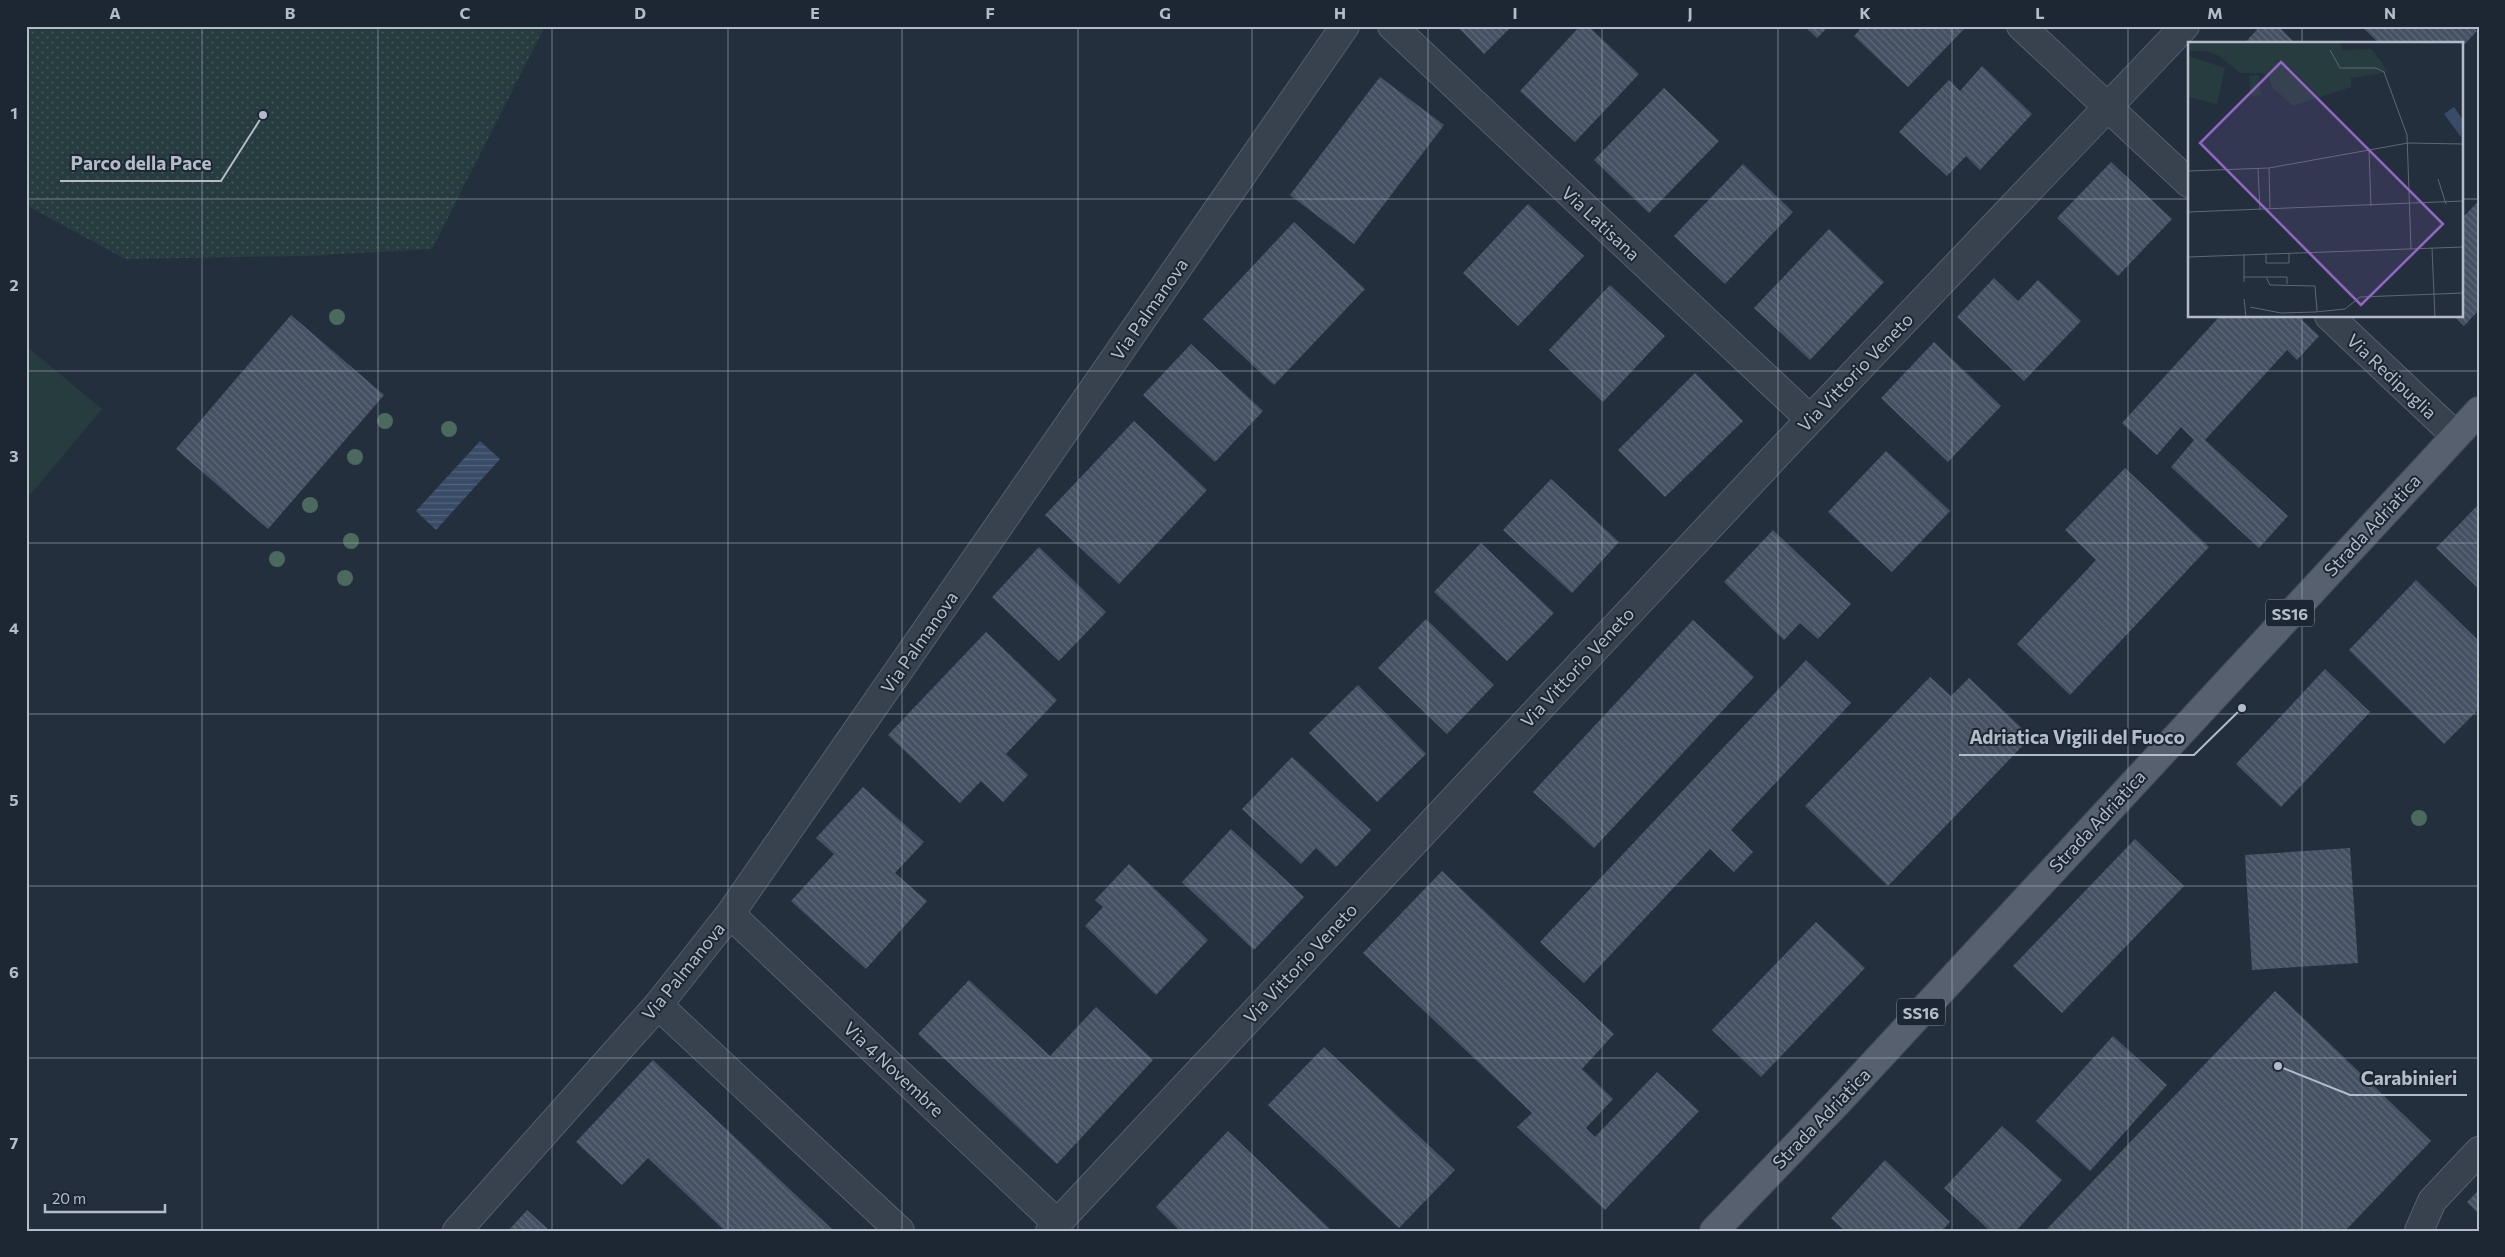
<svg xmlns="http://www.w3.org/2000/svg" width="2505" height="1257" viewBox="0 0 2505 1257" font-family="Commissioner,sans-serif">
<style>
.grass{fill:url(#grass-dots)}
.garden{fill:#263c3f}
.water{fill:url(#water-rules)}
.building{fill:url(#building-back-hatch)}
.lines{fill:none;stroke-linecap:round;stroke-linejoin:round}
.minor-casing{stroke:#565f6c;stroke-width:30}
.major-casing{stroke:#414a57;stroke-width:30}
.minor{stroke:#38414e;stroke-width:28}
.major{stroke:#56606e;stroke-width:28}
.tree{fill:#4b6a5d}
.grid{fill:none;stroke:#b4bcc9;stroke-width:1;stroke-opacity:0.55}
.labels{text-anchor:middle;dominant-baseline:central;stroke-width:4;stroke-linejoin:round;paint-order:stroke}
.shield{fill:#1d2633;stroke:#878f9c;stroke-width:1}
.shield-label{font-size:16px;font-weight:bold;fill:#b4bcc9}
.street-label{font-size:18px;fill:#b4bcc9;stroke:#1d2633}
.inset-road{fill:none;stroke:#5e6776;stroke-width:1}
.view{fill:#9266c3;fill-opacity:0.15;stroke:#9266c3;stroke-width:2.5}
.inset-edge{fill:none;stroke:#b4bcc9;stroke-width:2.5}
.leader{fill:none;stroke:#b4bcc9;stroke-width:2}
.callout-dot{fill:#b4bcc9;stroke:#1d2633;stroke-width:2}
.callout-label{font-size:19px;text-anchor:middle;font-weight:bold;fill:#b4bcc9;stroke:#1d2633;stroke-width:4;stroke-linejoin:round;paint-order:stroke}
.neatline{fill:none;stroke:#b4bcc9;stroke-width:2}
.grid-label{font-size:16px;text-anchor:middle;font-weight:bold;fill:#b4bcc9}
</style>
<defs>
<pattern id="grass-dots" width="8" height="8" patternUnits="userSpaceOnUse" patternTransform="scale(1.25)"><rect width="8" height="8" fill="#263c3f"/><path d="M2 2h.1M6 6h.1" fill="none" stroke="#435659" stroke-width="1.8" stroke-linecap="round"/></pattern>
<pattern id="water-rules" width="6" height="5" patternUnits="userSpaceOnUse" patternTransform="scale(1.25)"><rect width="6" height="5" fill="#394c67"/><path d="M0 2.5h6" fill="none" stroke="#53647b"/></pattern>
<pattern id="building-back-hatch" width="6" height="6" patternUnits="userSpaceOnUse" patternTransform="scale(1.25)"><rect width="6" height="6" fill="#455162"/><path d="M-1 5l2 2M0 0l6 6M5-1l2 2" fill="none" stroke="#5d6877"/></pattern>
</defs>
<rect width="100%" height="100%" fill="#242f3e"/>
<polygon class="grass" points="26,26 545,26 432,249 304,256 125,259 26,205"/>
<polygon class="garden" points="26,346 102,409 31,494 26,490"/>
<polygon class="water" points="480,441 500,459 436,530 416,511"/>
<g class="building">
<polygon points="1457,26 1512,26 1484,54"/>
<polygon points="1580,26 1588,26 1639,74 1575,142 1520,91"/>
<polygon points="1804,26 1829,26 1817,38"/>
<polygon points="1863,26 1967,26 1908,87 1854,36"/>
<polygon points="2260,26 2278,26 2296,44 2244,44"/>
<polygon points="2361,26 2472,26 2477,31 2461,48 2461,44 2380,44"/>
<polygon points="1982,66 2032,114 1980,170 1966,156 1947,176 1899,132 1949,80 1960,91"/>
<polygon points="1380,77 1444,125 1354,244 1290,195"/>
<polygon points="1664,88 1719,141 1649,213 1594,160"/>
<polygon points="2111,162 2172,219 2118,276 2057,218"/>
<polygon points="1743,164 1793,212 1725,284 1674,236"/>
<polygon points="2479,201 2479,310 2464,326 2454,316 2461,316 2461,219"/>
<polygon points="1528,204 1584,256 1518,326 1463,273"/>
<polygon points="1294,222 1365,289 1274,385 1203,319"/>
<polygon points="1829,229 1884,282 1810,360 1754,308"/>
<polygon points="1994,278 2018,301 2038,280 2081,321 2024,381 1957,317"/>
<polygon points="1610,285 1665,336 1603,402 1549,350"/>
<polygon points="291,315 384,395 268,529 176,449"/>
<polygon points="2220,316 2304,316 2301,319 2319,336 2297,360 2287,350 2205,440 2288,516 2259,548 2171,467 2194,440 2181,427 2157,455 2122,423"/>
<polygon points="1934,342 2001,406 1948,462 1881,398"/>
<polygon points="1191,344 1263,411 1215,462 1143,395"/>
<polygon points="1695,373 1743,421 1665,497 1618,450"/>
<polygon points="1134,421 1207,490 1119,584 1045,515"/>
<polygon points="1886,451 1950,511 1892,572 1828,512"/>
<polygon points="2125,468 2209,547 2070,695 2017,644 2096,560 2065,530"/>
<polygon points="1551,479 1619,542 1572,593 1503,530"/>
<polygon points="2479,504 2479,589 2436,548"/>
<polygon points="1773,530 1851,604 1818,639 1800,623 1784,640 1724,582"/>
<polygon points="1481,543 1554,613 1507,661 1434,592"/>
<polygon points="1039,547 1106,612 1059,661 992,597"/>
<polygon points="2416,580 2479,641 2479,709 2444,744 2349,650"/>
<polygon points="1426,619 1494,685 1447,734 1378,668"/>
<polygon points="1693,620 1754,677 1594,848 1533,792"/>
<polygon points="986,632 1057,700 1006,754 1028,775 1003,802 981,781 960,803 888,735"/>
<polygon points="1806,660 1851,703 1731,830 1753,852 1734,872 1710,849 1584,983 1540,942"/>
<polygon points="2325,669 2370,712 2281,807 2236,764"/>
<polygon points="1930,677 1951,696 1969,678 2031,737 1888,886 1805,806"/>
<polygon points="1358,685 1426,754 1377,802 1309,733"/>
<polygon points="1292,757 1371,830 1336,867 1316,848 1301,864 1242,809"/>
<polygon points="863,787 924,842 895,873 927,901 866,969 791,901 834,854 816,838"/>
<polygon points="1231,829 1304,897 1254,950 1182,882"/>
<polygon points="2135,839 2184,886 2062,1013 2013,966"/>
<polygon points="2350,848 2358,963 2252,970 2245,855"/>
<polygon points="1129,864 1208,940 1156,995 1085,926 1103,907 1095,900"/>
<polygon points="1442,871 1614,1034 1582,1069 1613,1099 1586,1128 1595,1137 1657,1072 1699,1111 1605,1210 1517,1127 1532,1113 1363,953"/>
<polygon points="1816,922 1865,968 1761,1077 1712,1030"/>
<polygon points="969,980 1050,1056 1096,1007 1153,1060 1057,1164 918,1034"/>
<polygon points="2275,991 2431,1141 2345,1231 2045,1231"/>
<polygon points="2113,1036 2167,1085 2090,1171 2036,1121"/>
<polygon points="1324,1047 1455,1170 1399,1228 1268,1105"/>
<polygon points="653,1060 834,1231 725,1231 648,1158 622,1185 576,1142"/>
<polygon points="2002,1126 2062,1180 2016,1231 1990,1231 1944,1188"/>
<polygon points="1228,1131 1332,1231 1180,1231 1156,1207"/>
<polygon points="1885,1160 1950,1222 1942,1231 1845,1231 1831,1218"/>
<polygon points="2479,1190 2479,1214 2467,1202"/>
<polygon points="527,1210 550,1231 508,1231"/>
</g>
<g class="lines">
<defs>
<g id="minor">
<polyline points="1392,26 1810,419"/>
<polyline points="2021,26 2189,183"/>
<polyline points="2329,316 2455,435"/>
<polyline points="730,914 1057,1223"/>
<polyline points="658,1005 900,1231"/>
<polyline points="457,1231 658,1005 730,914 1345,26"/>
<polyline points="1050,1231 1783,448 2185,26"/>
<polyline points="2419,1231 2432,1201 2479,1151"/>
</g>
<polyline id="major" points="1714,1231 1837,1103 2479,411"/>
</defs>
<use href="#minor" class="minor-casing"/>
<use href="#major" class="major-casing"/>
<use href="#minor" class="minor"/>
<use href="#major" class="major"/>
</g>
<g class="tree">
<circle cx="337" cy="317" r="8"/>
<circle cx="385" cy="421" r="8"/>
<circle cx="449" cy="429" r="8"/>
<circle cx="355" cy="457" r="8"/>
<circle cx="310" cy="505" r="8"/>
<circle cx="351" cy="541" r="8"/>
<circle cx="277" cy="559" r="8"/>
<circle cx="345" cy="578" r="8"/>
<circle cx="2419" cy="818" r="8"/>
</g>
<path class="grid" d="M202 26V1231M378 26V1231M552 26V1231M728 26V1231M902 26V1231M1078 26V1231M1252 26V1231M1428 26V1231M1602 26V1231M1778 26V1231M1952 26V1231M2128 26V1231M2302 26V44M26 199H2189M2461 199H2479M2302 316V1231M26 371H2479M26 543H2479M26 714H2479M26 886H2479M26 1058H2479"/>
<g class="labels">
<g class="shield">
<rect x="2266" y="599.5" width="48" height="27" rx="4"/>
<rect x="1897" y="998.5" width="48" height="27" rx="4"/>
</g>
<g class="shield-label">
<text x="2290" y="613">SS16</text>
<text x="1921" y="1012">SS16</text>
</g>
<g class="street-label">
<text transform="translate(1601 223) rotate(43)">Via Latisana</text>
<text transform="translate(1149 309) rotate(-55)">Via Palmanova</text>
<text transform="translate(1855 372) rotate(-46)">Via Vittorio Veneto</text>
<text transform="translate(2392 376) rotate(43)">Via Redipuglia</text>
<text transform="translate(2372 525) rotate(-47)">Strada Adriatica</text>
<text transform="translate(919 642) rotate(-55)">Via Palmanova</text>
<text transform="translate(1577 667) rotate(-47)">Via Vittorio Veneto</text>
<text transform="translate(2097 821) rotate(-47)">Strada Adriatica</text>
<text transform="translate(1300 963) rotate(-47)">Via Vittorio Veneto</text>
<text transform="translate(683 971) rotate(-51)">Via Palmanova</text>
<text transform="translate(894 1069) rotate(43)">Via 4 Novembre</text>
<text transform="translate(1821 1118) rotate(-46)">Strada Adriatica</text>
</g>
</g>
<g transform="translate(2188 42)">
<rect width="275" height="275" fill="#242f3e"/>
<path d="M0 0H152L154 8 184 7 200 30 163 36V45L105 64 84 45 81 35 73 31H52L30 13 17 9H0Z" fill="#263c3f"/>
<path d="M0 14 37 26 29 62 0 55ZM71 33 73 53 63 54 61 34Z" fill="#263c3f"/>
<path d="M266 65 275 78 273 95 256 72Z" fill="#394c67"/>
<path class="inset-road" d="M142 8 152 26H188L196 30 219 93 223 207M181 108 183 164M81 126 82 167M70 127 72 168M0 129 81 126 220 101 275 102M250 137 258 162M0 170 275 159M244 206 247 275M78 211V221H101V211M56 212V240M0 215 275 205M56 235H99V242M78 235 82 243 127 244 129 269M56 257 58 275M62 265 93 271 127 270 157 267 172 255 275 251"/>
<path class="view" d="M93 20 255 182 173 263 12 101Z"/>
<rect width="275" height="275" class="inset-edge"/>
</g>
<path class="leader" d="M263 115L221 181H60M2242 708L2194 755H1959M2278 1066L2350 1095H2467"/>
<g class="callout-dot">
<circle cx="263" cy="115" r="5"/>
<circle cx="2242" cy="708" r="5"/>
<circle cx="2278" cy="1066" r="5"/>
</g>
<g class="callout-label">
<text x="141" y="170">Parco della Pace</text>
<text x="2077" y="744">Adriatica Vigili del Fuoco</text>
<text x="2409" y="1085">Carabinieri</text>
</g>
<rect width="2505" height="1257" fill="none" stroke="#1d2633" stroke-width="55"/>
<path d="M45 1204v8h120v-8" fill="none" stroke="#b4bcc9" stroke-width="2.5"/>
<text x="52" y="1204" font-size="15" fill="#b4bcc9" stroke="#1d2633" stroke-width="4" paint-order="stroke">20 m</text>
<rect x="28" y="28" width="2450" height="1202" class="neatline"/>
<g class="grid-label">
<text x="115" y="19">A</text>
<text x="290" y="19">B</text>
<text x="465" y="19">C</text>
<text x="640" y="19">D</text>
<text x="815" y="19">E</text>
<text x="990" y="19">F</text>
<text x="1165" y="19">G</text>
<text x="1340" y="19">H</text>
<text x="1515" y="19">I</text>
<text x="1690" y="19">J</text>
<text x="1865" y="19">K</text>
<text x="2040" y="19">L</text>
<text x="2215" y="19">M</text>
<text x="2390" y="19">N</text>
<text x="14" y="119">1</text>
<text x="14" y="291">2</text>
<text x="14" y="462">3</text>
<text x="14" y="634">4</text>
<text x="14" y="806">5</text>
<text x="14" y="978">6</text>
<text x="14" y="1149">7</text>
</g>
</svg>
